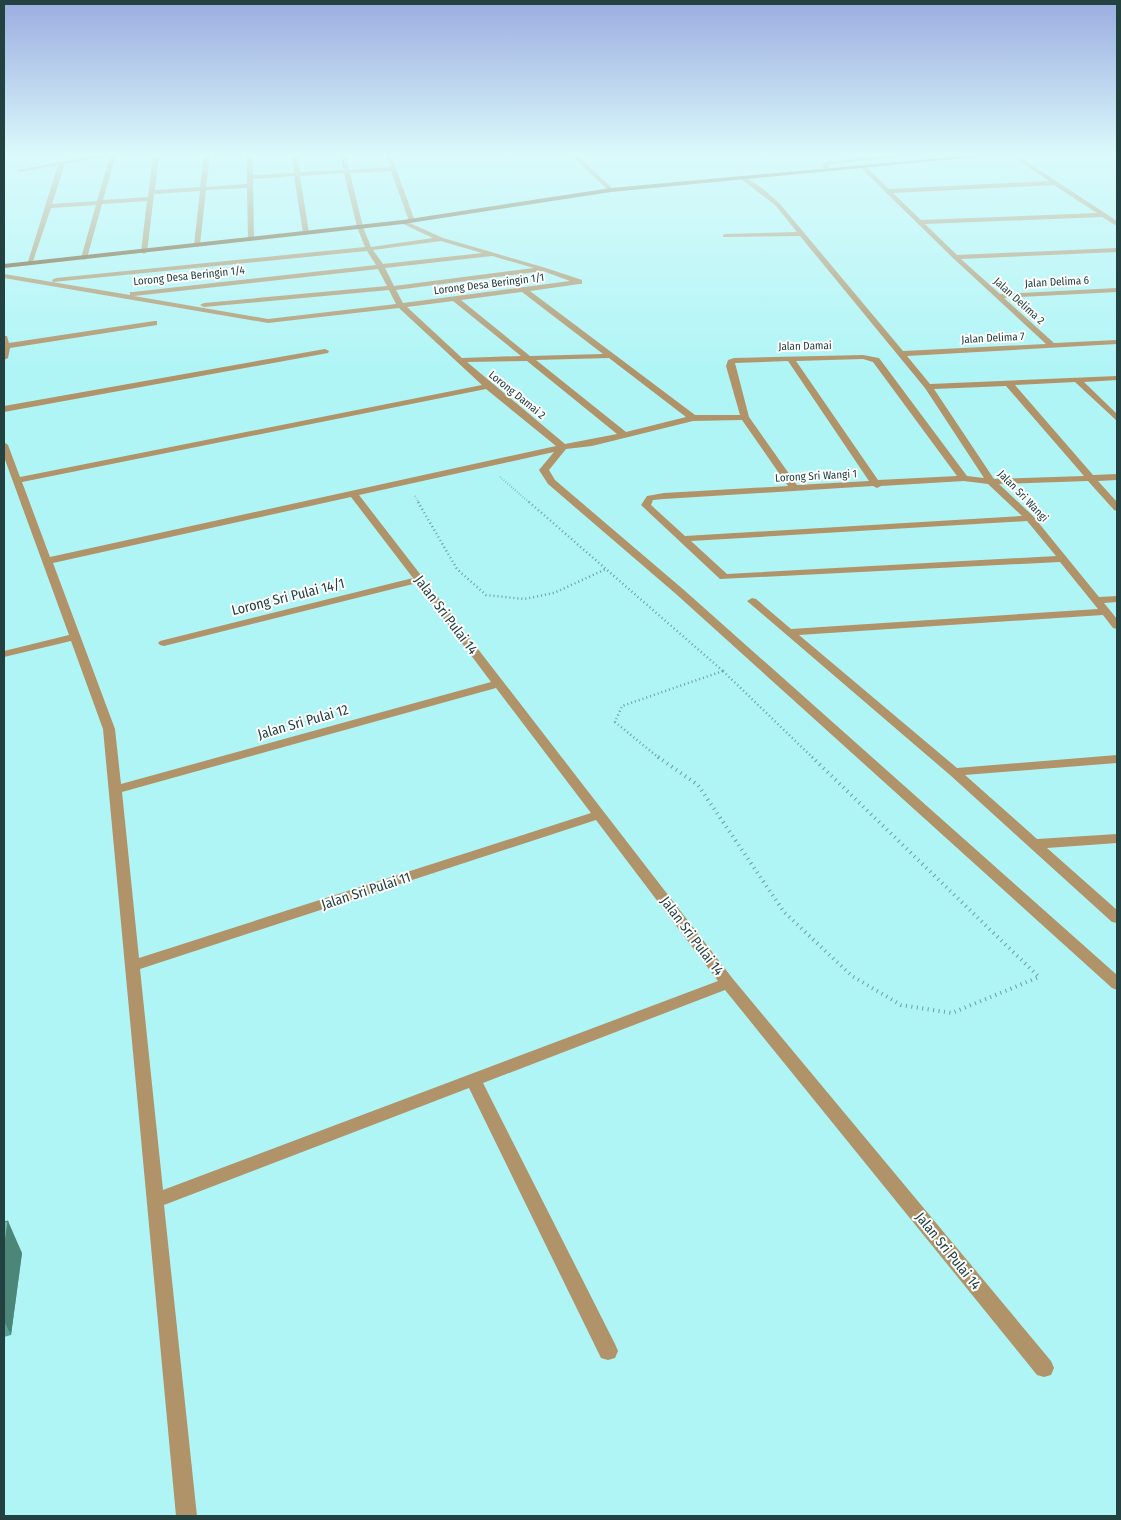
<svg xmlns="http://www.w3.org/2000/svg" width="1121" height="1520" viewBox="0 0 1121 1520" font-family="'Fira Sans Condensed',sans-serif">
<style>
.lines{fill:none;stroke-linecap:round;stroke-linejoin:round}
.path-far2{stroke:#6d9e9f;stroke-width:2;stroke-dasharray:0.5 2;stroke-linecap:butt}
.path-far1{stroke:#6d9e9f;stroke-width:2.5;stroke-dasharray:1 3;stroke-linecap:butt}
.path{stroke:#6d9e9f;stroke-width:4;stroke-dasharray:1 4.5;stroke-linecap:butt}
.minor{fill:#b09369;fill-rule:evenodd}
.major{fill:#705223;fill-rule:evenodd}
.wall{fill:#5da595}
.shaded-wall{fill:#4c8679}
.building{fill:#6cc0ad;stroke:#4c8679}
.labels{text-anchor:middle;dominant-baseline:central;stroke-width:4;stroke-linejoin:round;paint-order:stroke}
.far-street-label{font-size:11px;fill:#244141;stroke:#fff}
.street-label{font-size:14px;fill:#244141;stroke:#fff}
</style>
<rect width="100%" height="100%" fill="#b0f5f6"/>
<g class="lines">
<g class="path-far2">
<polyline points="500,477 530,503"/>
<polyline points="415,496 419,503"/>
</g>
<g class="path-far1">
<polyline points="418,502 457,569 486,595 524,599 554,593 606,569"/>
<polyline points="529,502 723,671"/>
<polyline points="723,671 813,758"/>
<polyline points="659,758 615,722 622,706 723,671"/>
</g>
<polyline class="path" points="658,757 698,785 784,912 852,976 901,1005 952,1013 1039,977 812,757"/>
<g class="minor">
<path d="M98 155H116L103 200 148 197 153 155H159L155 190 200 187 204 155H210L206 187 247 184V155H253V175L294 173 291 155H297L300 172 344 170 340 155H346L349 170 390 167 385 155H391L415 221 412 223 409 221 391 171 350 173 363 227 371 247 433 238 401 223V221L403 220 443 238 546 268 582 280V284H579L530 291 695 415H740L726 366 728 360 734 358 863 355 879 358 967 476 984 478 925 388 800 236 723 237V235L725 234 797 232 776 206 740 178 745 177 762 188 780 204 903 351 1046 344 953 258 861 168V166H865L889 189 1049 181 1019 161 1021 158 1117 221V226L1102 217 925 224 957 255 1117 248V252L961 259 1000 294 1117 288V292L1004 298 1054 343 1117 340V344L907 356 930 384 1117 376V380L1084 382 1117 414V421L1075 382 1015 385 1093 475 1117 474V480L1098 481 1117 502V511L1114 510 1088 481 999 484 1033 516 1099 597 1117 596V602L1104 603 1117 619V629L1113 628 1103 615 799 635 957 768 1117 755V763L965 775 1037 839 1117 834V843L1047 848 1117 910V923L1112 922 950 775 747 601 752 598 756 599 791 629 1098 609 1060 562 720 579 641 505 647 496 664 493 788 486 742 420 693 421 592 446 566 449 549 470 555 480 684 590 1117 975V990L1112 988 676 594 548 484 539 470 554 452 359 495 733 979 1051 1361 1054 1368 1051 1375 1044 1377 1037 1375 725 990 483 1083 615 1344 618 1351 615 1358 608 1360 601 1358 469 1088 164 1205 197 1516H176L103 729 71 641 4 657V651L69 635 4 457V442L8 445 20 477 482 385 399 308 268 323 4 278V274L130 295V292H133L376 265 367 251 53 282 52 280 56 278 365 247 357 227 344 173 300 176 309 233 306 235 303 233 294 176 253 179 254 239 251 241 248 239 247 188 206 190 200 245 197 247 194 245 200 191 154 194 147 252 144 254 141 252 147 201 102 204 87 258 84 260 81 258 96 205 51 208 32 264 27 265 58 165 20 172 17 170ZM110 156 97 201 52 204 65 164ZM1054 185 1097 213 921 220 893 193ZM441 241 482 253 383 264 373 250ZM492 256 534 268 394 286 385 268ZM378 269 387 286 204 303 200 305 204 307 389 290 396 304 268 319 134 296ZM543 271 570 281 403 303 396 290ZM522 292 603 354 530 356 461 300ZM453 301 521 356 462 358 407 307ZM609 358 686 417 626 432 536 360ZM863 359 873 362 957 476 878 480 796 361ZM527 361 617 434 565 444 467 362ZM788 361 869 481 797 485 749 417 735 363ZM1006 386 1084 476 994 479 934 389ZM486 389 556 446 50 557 22 482ZM964 481 988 484 1022 516 685 536 651 505 653 500 664 499 873 486 877 488 881 486ZM351 497 413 578 160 641 158 643 160 645 164 646 417 583 491 682 121 784 115 729 53 563ZM1027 521 1056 556 727 574 691 541ZM496 688 591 813 139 958 122 792ZM596 820 718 981 163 1190 140 969Z"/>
<polygon points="571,155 577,155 613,189 613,191 609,191"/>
<polygon points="895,155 915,155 827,165 832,169 829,171 821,166 824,162"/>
<polygon points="154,321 157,321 157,325 10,348 8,358 4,360 4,336 7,336 9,343"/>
<polygon points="325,349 329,351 328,353 4,412 4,406"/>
</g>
<polygon class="major" points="974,155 996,155 611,192 403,224 4,268 4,264 403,220 611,188"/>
</g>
<polygon class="wall" points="4,1222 22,1253 11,1335 4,1337"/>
<polygon class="shaded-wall" points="8,1221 22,1253 11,1335 4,1321 4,1250"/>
<polygon class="building" points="8,1221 4,1250 4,1222"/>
<linearGradient id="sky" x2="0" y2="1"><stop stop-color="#9bace0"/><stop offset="0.42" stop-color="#dbfafb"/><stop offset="1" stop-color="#dbfafb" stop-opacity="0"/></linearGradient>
<rect width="1121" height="368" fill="url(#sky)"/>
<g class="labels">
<g class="far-street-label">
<text transform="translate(189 276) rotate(-6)">Lorong Desa Beringin 1/4</text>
<text transform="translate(1057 282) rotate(-3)">Jalan Delima 6</text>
<text transform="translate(489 284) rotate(-7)">Lorong Desa Beringin 1/1</text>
<text transform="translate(1019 301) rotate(42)">Jalan Delima 2</text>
<text transform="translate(993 338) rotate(-3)">Jalan Delima 7</text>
<text transform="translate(805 346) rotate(-1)">Jalan Damai</text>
<text transform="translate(517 395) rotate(39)">Lorong Damai 2</text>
<text transform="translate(816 476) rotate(-3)">Lorong Sri Wangi 1</text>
<text transform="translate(1023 496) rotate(46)">Jalan Sri Wangi</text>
</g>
<g class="street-label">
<text transform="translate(288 597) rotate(-14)">Lorong Sri Pulai 14/1</text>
<text transform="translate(446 615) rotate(53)">Jalan Sri Pulai 14</text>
<text transform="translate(303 722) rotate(-16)">Jalan Sri Pulai 12</text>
<text transform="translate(366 891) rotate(-18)">Jalan Sri Pulai 11</text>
<text transform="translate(692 936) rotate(53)">Jalan Sri Pulai 14</text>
<text transform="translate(948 1251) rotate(51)">Jalan Sri Pulai 14</text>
</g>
</g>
<rect width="1121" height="1520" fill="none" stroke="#244141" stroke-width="10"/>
</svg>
